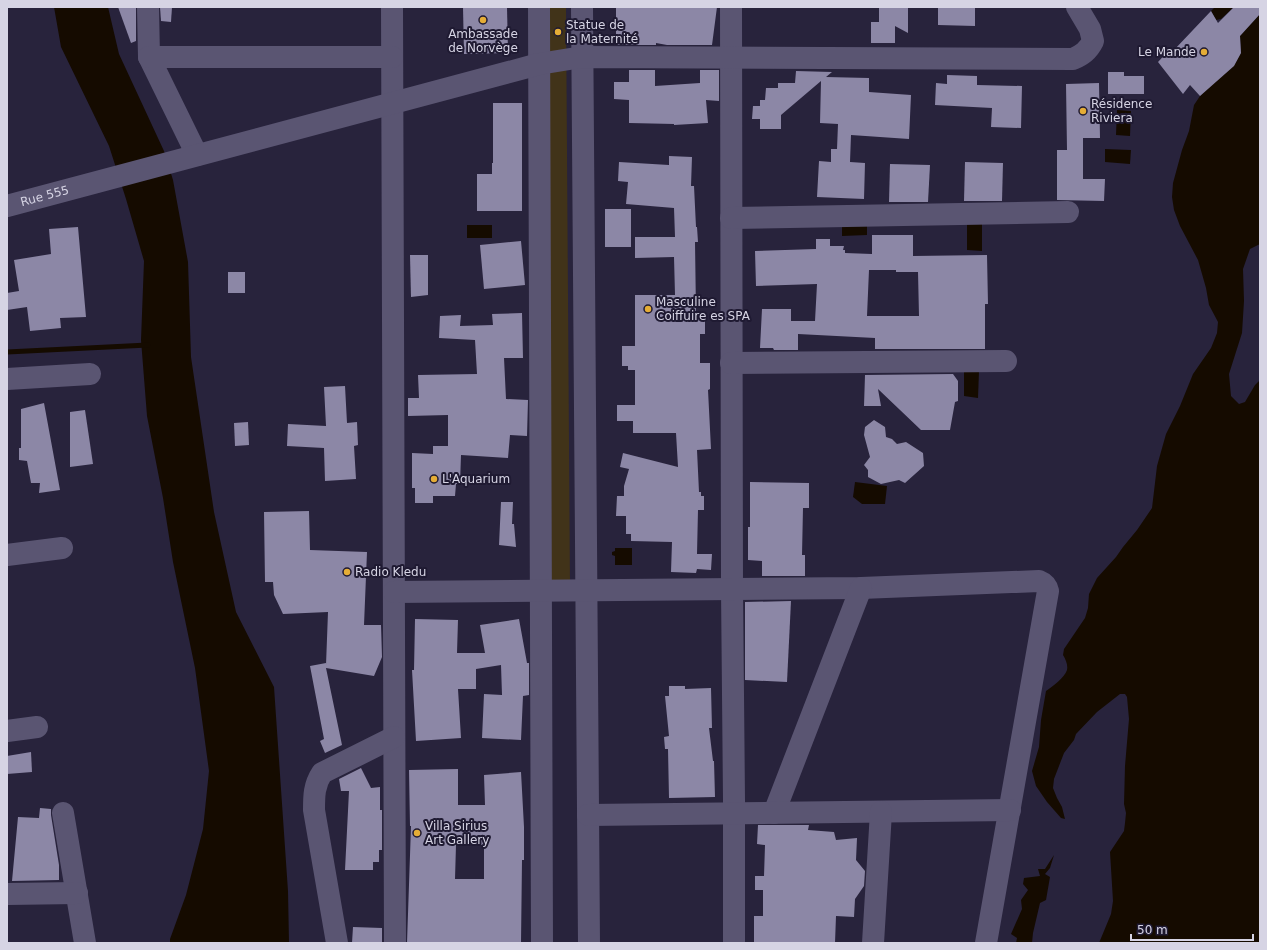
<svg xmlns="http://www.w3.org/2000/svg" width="1267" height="950" viewBox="0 0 1267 950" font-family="'DejaVu Sans',sans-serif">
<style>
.green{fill:#413319}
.water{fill:#150b00}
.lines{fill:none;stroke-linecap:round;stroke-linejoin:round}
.stream{stroke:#150b00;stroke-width:5}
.building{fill:#8c87a6;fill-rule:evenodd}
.minor{stroke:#5a5572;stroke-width:22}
.poi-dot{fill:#e5ad36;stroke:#1f1a32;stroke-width:1.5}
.labels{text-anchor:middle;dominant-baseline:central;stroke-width:4;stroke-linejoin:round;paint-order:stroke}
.poi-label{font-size:12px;fill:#d6d4e4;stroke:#1f1a32;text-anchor:start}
.street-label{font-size:12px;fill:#d6d4e4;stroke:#1f1a32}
</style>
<rect width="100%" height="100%" fill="#28233c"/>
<polygon class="green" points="547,7 566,7 570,589 548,591"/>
<g class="water">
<polygon points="54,7 108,7 119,54 164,151 173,180 188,262 191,357 214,512 236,612 274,687 288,891 289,943 170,943 170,939 186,895 203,829 209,771 195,668 173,562 163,498 147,416 141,340 144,261 126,199 109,146 61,47"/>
<polygon points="1215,7 1234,7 1221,19 1216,20 1211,11"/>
<path d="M1260 14V244L1250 249 1243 269 1244 301 1242 333 1229 374 1231 396 1239 404 1245 402 1255 385 1260 380V943H1099L1111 914 1113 901 1110 852 1124 831 1125 823 1126 813 1124 804 1125 766 1129 719 1127 697 1125 694H1120L1097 712 1076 734 1074 740 1064 753 1054 779 1053 788 1057 798 1062 807 1065 819 1061 818 1047 802 1036 786 1032 771 1039 747 1041 720 1046 691C1052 687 1065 677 1067 670 1068 665 1066 660 1063 655L1064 649 1085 618 1088 608 1089 594 1097 578 1116 557 1123 547 1137 530 1152 508 1157 466 1166 434 1180 406 1193 374 1211 348 1217 333 1218 322 1209 305 1206 288 1198 260 1180 226 1174 210 1172 197 1173 183 1182 150 1189 131 1194 105 1200 96 1234 65 1241 53 1240 36Z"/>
<polygon points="1117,110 1131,111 1130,136 1116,135"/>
<polygon points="1105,149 1131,150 1130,164 1105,162"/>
<polygon points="867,220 867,235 842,236 842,221"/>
<polygon points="967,224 982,224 982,251 967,250"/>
<rect x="467" y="225" width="25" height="13"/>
<polygon points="964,370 979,371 978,398 964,396"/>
<polygon points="855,482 887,486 885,504 862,504 853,497"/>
<polygon points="615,548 632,548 632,565 615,565 615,556 612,555 612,552 615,551"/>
<polygon points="1054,855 1050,868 1045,874 1050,877 1046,900 1040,903 1033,933 1032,943 1016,943 1017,938 1011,934 1022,909 1021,900 1028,890 1023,884 1024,878 1040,876 1038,869 1045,869"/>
</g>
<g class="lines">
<polyline class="stream" points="7,352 148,345"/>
</g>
<g class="building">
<polygon points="118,7 136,7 136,41 131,43"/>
<polygon points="160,7 172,7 171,22 161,21"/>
<polygon points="463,7 507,7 508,53 464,54"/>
<polygon points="616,7 717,7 712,45 667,45 656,43 656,45 616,45"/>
<polygon points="879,7 908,7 908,33 895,26 895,43 871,43 871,22 879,22"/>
<polygon points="938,7 975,7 975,26 938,25"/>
<polygon points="1234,7 1260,7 1260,14 1240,36 1241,53 1234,66 1200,96 1190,85 1183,94 1158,62 1171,48 1174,50 1211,11 1218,23"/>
<polygon points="629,70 655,70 655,86 700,83 700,70 719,70 719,101 706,100 708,123 674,125 674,124 629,123 629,100 614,99 614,82 629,82"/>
<polygon points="796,71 832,72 826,77 869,78 869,92 911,95 909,139 851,135 850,162 865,163 864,199 817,197 819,161 831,162 831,149 837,149 838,124 820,123 821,81 781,115 781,129 760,129 760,119 752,119 753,106 760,106 760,100 765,100 766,88 778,88 778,83 795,83"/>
<polygon points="1108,72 1124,72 1124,76 1144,76 1144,94 1108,94"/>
<polygon points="947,75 977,76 977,85 1022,86 1021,128 991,127 992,108 935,105 936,83 947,84"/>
<polygon points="1099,83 1100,138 1083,138 1083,179 1105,179 1104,201 1057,200 1057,150 1067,150 1066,84"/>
<polygon points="493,103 522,103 522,211 477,211 477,174 492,174 492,163 493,163"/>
<polygon points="669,156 692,157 691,186 694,186 696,227 697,227 698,242 695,242 696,313 705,313 705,334 700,334 700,363 710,363 710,389 708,390 711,449 697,450 699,492 701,492 701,496 704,496 704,510 698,510 697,554 712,554 711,570 697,569 696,573 671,572 672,542 631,541 631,534 626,534 626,516 616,516 617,496 624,496 624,486 629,469 620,467 623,453 678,467 676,433 633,433 633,421 617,421 617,405 635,405 635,370 628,370 628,366 622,366 622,346 635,346 635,295 675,295 674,257 635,258 635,237 675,237 674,208 626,204 628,182 618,181 619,162 669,165"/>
<polygon points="965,162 1003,163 1002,201 964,201"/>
<polygon points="890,164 930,165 928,202 889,202"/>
<rect x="605" y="209" width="26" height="38"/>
<polygon points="78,227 86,317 60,318 61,328 30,331 27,307 7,310 7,293 19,291 14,260 51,254 49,229"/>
<path d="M872 235H913V256L987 255 988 304H985V349H875V338L798 334V350H774L773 348H760L762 309H791V321H815L817 284 756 286 755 251 816 249V239H830V246H844L843 250H845V253L872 254ZM869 270H896V272H918L919 316H867Z"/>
<polygon points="521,241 525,285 484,289 480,245"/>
<polygon points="410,255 428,255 428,295 411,297"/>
<rect x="228" y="272" width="17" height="21"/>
<polygon points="522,313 523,358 504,358 506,399 528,400 527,436 510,435 508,458 461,455 460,484 456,484 455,496 433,496 433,503 415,503 415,488 412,488 412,453 433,454 433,446 448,446 448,415 408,416 408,398 419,398 418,375 477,374 475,340 439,338 440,316 461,315 460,326 493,325 492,314"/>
<polygon points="953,374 958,381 958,401 955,402 950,430 921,430 878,389 881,406 864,406 865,375"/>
<polygon points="345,386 347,423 357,422 358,445 354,446 356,479 325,481 324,448 287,446 288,424 326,426 324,387"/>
<polygon points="44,403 60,490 39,493 40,483 31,483 27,461 19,460 19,448 21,448 21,409"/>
<polygon points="85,410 93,464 70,467 70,412"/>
<polygon points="874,420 885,427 886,437 892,439 897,444 906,442 923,453 924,466 905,483 899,480 881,484 868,477 868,470 864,465 870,457 864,435 865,427"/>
<polygon points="248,422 249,445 235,446 234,423"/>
<polygon points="750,482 809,483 809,508 803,508 802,555 805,555 805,576 762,576 762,561 748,560 748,527 750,527"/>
<polygon points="501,502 513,502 512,524 514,524 516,547 499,545"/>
<polygon points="309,511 310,550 367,552 364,625 381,625 382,657 374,676 326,668 342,745 325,753 320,741 324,739 310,666 326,663 326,665 328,612 283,614 274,595 273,582 265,582 264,512"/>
<polygon points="791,601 787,682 745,680 745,602"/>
<polygon points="415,619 458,620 457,653 485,653 480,625 519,619 527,663 529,663 529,695 523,696 521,740 482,738 484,694 502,695 501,665 476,669 476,689 458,689 461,738 416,741 412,670 414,670"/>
<polygon points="669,686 685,686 685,689 711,688 712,728 709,728 713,761 714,761 715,797 669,798 668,749 665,749 664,737 669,736 665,696 669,696"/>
<polygon points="31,752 32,772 7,774 7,756"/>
<polygon points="361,768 371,788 380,787 380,810 382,810 382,850 379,850 379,862 373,862 373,870 345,870 349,791 341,791 339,779"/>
<path d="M458 769V805H485L484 775 521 772 524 827V860H522L521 943H407L411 826H410L409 770ZM456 845H484V879H455Z"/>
<polygon points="40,808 51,809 51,815 59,865 59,880 12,881 18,817 39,818"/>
<polygon points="758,825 809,825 808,830 834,832 836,840 857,838 856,860 865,871 864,886 855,899 854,917 836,916 835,943 754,943 754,916 763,916 763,890 755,890 755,876 764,876 765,845 757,844"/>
<polygon points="353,927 382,928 382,943 352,943"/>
</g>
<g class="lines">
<g class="minor">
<polyline points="148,7 149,57 197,155"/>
<polyline points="392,7 395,943"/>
<polyline points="539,7 542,943"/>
<polyline points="582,7 589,943"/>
<polyline points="731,7 732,589 734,800 734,943"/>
<polyline points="149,57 392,57"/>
<path id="s1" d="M7 206 539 64 582 57 1073 59C1082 55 1088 51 1093 41L1090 29 1077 7"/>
<polyline points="731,218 1068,212"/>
<polyline points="731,363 1006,361"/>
<polyline points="7,379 90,374"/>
<polyline points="7,555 62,548"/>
<path d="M394 592 861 588 1039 581C1044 583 1047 586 1048 591L986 943"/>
<polyline points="7,731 37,727"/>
<polyline points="63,813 85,943"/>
<polyline points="774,813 861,588"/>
<polyline points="588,815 1010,810"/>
<polyline points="7,894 77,893"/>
<path d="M337 943 314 810C314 796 314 785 322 773L394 737"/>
<polyline points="873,943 881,812"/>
</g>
</g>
<g class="poi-dot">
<circle cx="483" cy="20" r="4"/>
<circle cx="558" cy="32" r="4"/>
<circle cx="1204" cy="52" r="4"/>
<circle cx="1083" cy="111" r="4"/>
<circle cx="648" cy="309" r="4"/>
<circle cx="434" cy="479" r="4"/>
<circle cx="347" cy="572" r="4"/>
<circle cx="417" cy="833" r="4"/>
</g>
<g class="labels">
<g class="poi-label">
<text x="566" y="25">Statue de<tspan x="566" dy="14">la Maternité</tspan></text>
<text x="483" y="34" text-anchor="middle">Ambassade<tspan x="483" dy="14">de Norvège</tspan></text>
<text x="1196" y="52" text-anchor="end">Le Mande</text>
<text x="1091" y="104">Résidence<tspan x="1091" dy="14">Riviera</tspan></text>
<text x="656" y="302">Masculine<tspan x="656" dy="14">Coiffuire es SPA</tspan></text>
<text x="442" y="479">L'Aquarium</text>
<text x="355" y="572">Radio Kledu</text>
<text x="425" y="826">Villa Sirius<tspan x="425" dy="14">Art Gallery</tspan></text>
</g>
<g class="street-label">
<text stroke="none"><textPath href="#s1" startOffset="39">Rue 555</textPath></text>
</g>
</g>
<rect width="1267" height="950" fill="none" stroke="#d6d4e4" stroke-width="16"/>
<path d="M1131 934v6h122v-6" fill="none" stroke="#d6d4e4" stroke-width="2"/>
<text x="1137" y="934" font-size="12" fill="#d6d4e4" stroke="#1f1a32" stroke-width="3" paint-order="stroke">50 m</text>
</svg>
